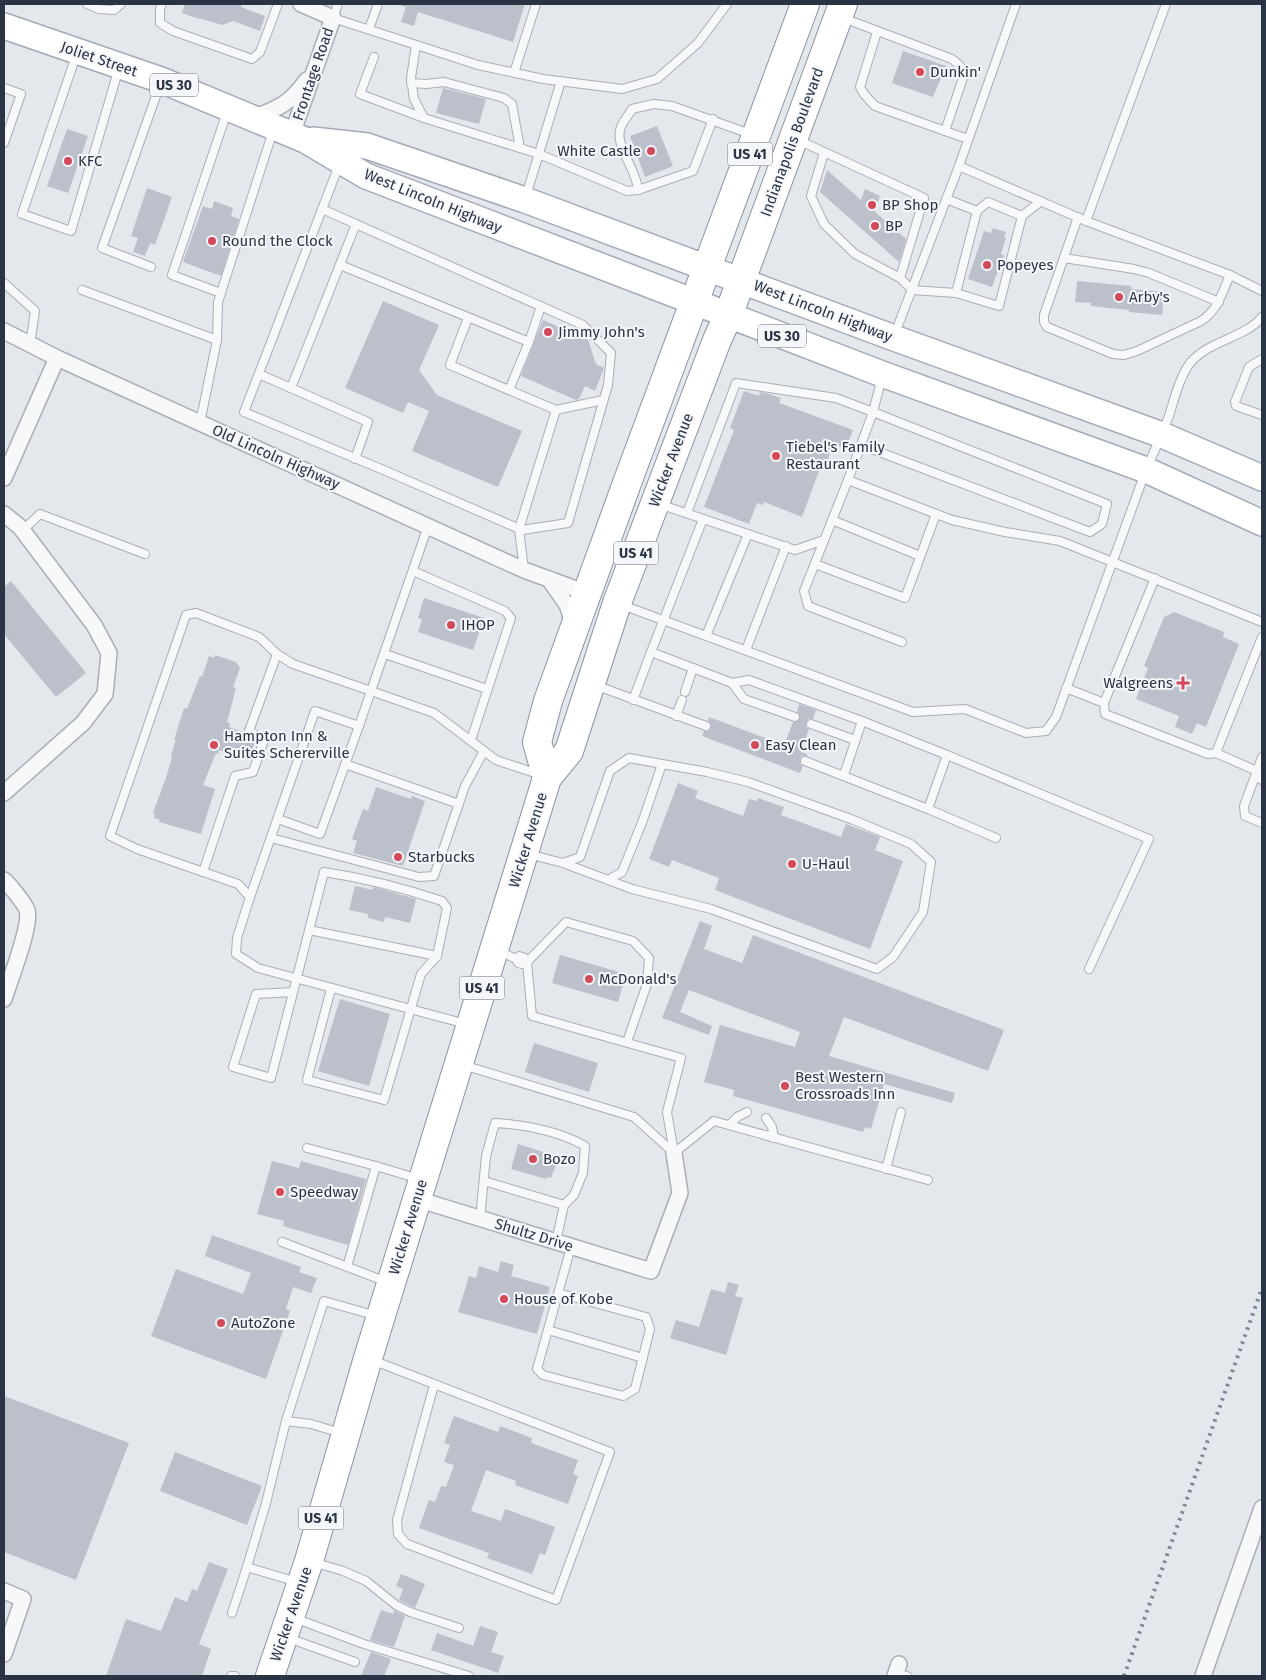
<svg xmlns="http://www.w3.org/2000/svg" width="1266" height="1680" viewBox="0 0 1266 1680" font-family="'Fira Sans',sans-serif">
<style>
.building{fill:#bbc0ca}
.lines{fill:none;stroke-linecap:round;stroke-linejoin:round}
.lane-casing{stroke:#a9aeb7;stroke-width:10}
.street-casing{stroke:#a9aeb7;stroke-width:18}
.primary-casing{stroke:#a3abb8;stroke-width:28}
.highway-casing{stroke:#8b94a3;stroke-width:30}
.lane{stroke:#f7f8fa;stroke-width:8}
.street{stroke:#f7f8fa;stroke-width:15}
.primary{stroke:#fff;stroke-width:25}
.highway{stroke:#fff;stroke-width:28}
.rail{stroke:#7d8696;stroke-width:4;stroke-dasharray:2.5 5;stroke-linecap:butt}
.poi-dot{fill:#d1495b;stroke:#f4f6f9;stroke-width:2}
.labels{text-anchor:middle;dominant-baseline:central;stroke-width:4;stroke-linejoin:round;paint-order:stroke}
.shield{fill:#f4f6f9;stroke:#676e7b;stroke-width:1}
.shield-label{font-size:14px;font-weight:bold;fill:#2b3445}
.street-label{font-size:15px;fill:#2b3445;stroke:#f4f6f9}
.poi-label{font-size:15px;fill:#2b3445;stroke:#f4f6f9;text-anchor:start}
</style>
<rect width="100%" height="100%" fill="#e4e7ec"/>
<g class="building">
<polygon points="185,4 242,4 241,7 265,16 260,31 233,21 222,25 199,18 199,19 182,13"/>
<polygon points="402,4 525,4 513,42 418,12 414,26 401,22 406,7 402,6"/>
<polygon points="903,51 946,66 933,97 892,83"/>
<polygon points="443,88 486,99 479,124 436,113"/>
<polygon points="657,126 673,166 645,177 630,136"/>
<polygon points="67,129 88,136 68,193 47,186"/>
<polygon points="827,170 861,200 865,189 880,196 874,211 906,239 899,262 820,192"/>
<polygon points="147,188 172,197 155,245 150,243 145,256 133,252 138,238 131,236"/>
<polygon points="214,201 233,208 231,216 239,219 221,276 183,262 203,206 212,209"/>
<polygon points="993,228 1006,232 1004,237 1006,238 1001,254 1004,255 992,287 968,279 984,231 991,233"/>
<polygon points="1077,281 1131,286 1131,289 1164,292 1162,315 1129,312 1129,310 1091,306 1091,303 1075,302"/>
<polygon points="383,301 439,325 419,370 437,395 522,431 498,487 412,451 429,411 408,402 403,413 345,388"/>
<polygon points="543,320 588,340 596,364 604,368 595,391 585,386 579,399 576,400 521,376"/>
<polygon points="744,391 759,396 760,392 769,394 781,398 779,403 853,430 846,448 833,444 826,465 822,463 802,517 764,502 763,505 757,503 749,524 704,507 734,430 730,428"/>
<polygon points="11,581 86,673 56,697 4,634 4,587"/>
<polygon points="424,598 484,618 473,650 418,632 422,619 418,618"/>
<polygon points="1174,612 1224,632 1223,637 1239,644 1206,727 1197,723 1192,734 1175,727 1179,716 1136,699 1148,668 1144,666 1164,617"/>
<polygon points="215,655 236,662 240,668 233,687 236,688 227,722 230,723 229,727 243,732 246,736 255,741 249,760 219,750 218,754 216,753 203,785 215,789 201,834 159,822 160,820 154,818 155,814 153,813 167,775 172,756 171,755 176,740 174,740 184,708 187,709 200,676 202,677 209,656 214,658"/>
<polygon points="799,704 816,710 813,719 808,719 806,723 806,727 809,729 801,752 807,754 807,756 802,756 800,759 800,764 803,766 800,773 702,736 704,731 707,731 711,728 711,725 708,721 709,717 784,745 793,722 796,722 800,719 800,716 797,712"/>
<polygon points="678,783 698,791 695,798 743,816 749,799 757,801 758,798 784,807 781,815 841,837 846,824 880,837 875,850 903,861 870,949 715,890 719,878 672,860 669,867 649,859"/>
<polygon points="376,787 411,799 412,796 425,801 403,866 353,853 357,841 352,839 363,809 368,811"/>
<polygon points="355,886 373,890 373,887 416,899 410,923 385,917 384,922 368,918 368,914 349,910"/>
<polygon points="700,921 712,926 704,949 742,963 753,935 1004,1030 988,1071 844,1017 829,1056 955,1093 952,1103 884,1084 871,1129 865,1127 863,1132 733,1096 734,1090 704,1082 720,1025 795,1047 800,1032 689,990 680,1012 712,1026 709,1035 662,1018"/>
<polygon points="560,955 626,974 618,1002 552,983"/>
<polygon points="340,999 390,1014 369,1086 318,1071"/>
<polygon points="534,1043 598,1063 589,1092 525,1072"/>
<polygon points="518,1144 553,1155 551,1163 556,1165 551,1178 547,1177 546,1179 511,1169"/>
<polygon points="272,1161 299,1168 301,1161 366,1179 348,1245 283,1226 284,1221 257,1214"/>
<polygon points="212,1235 301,1267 299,1272 317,1278 311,1293 293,1287 286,1309 290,1311 266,1379 151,1336 176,1269 243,1294 251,1273 205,1256"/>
<polygon points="501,1261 514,1265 511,1276 550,1287 537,1334 458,1312 469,1276 476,1278 479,1266 498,1272"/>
<polygon points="728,1282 739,1285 735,1296 743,1298 726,1355 670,1338 676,1320 699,1327 711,1289 725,1293"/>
<polygon points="4,1396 129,1443 76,1580 4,1552"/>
<polygon points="454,1416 498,1432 500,1426 532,1438 531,1443 578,1460 573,1474 578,1476 568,1504 515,1485 516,1481 486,1470 471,1511 501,1521 505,1509 555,1527 545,1555 540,1553 532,1574 487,1558 489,1553 419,1528 429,1500 435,1502 441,1486 446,1487 454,1465 444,1462 450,1445 444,1443"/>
<polygon points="175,1452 262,1486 247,1525 160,1491"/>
<polygon points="209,1562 228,1569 199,1644 211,1649 202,1676 106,1676 126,1619 161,1631 175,1597 187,1602 192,1589 197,1591"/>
<polygon points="401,1574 425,1584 415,1608 399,1600 403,1589 396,1586"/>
<polygon points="381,1610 393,1614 394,1610 405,1616 394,1647 370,1640"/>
<polygon points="480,1626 498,1632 491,1652 504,1656 498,1673 431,1650 437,1633 473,1646"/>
<polygon points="371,1652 391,1659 384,1676 361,1676"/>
</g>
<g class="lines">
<defs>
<g id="lane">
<polyline points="87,4 99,9 114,10 121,4"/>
<polyline points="162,4 160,9 160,23 173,31 252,59 260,52 278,4"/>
<polyline points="338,4 333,18 478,65 543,79 622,89 657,79 698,43 727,4"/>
<path d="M843 18 952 59C960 65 963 68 963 78L945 131 968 139"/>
<polyline points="369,29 378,4"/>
<polyline points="877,32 860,87 864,94 875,106 945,131"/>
<polyline points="416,45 411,78 414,99 424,118 539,154 627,191 638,190 693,171 713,119"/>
<polyline points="77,53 22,214 71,231 119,68"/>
<polyline points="374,57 360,94 424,118"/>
<polyline points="514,73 536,4"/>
<polyline points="411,83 426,84 444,82 504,98 512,104 520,148"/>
<polyline points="4,88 21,94 4,143"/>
<polyline points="798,140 924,198 900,278 912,290 956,293 999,306 1022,216 1041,201"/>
<polyline points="824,153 811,196 824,224 855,254 900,278"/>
<polyline points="959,166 1086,221 1230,275 1262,291"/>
<path d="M638 190C637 170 616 148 620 130 621 123 629 115 632 109L654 104 672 106 753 135"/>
<polyline points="526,196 561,81"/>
<polyline points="946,199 977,211 988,202 1022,216"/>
<path d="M322 209 583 325 611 353 608 385 568 523 522 530 386 471 244 412C276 330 307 248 339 165"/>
<path d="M1078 217 1044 315V322L1047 327 1113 354 1124 355 1137 351 1201 321C1218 310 1222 293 1230 275"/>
<polyline points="1086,221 1166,4"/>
<polyline points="1064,258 1134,269 1149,273 1219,302"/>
<polyline points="340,265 529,342"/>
<polyline points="151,267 102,248 161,82"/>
<polyline points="4,283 35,311 30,344"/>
<polyline points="82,290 217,340 200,423"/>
<polyline points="221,293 172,275 227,112"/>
<polyline points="956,293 977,211"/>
<polyline points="468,318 450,365 556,410 603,400"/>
<polyline points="894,336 959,166 1016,4"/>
<polyline points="217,340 218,302 273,131"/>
<polyline points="1262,359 1249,367 1235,402 1236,406 1262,415"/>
<polyline points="259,374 368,422 355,459"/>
<polyline points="291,388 356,224"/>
<polyline points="509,390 529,342 541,306"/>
<polyline points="848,480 873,412 1107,504 1102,524 1090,532 861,445"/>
<polyline points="659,504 795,550 824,540"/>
<polyline points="687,513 736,383 836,398 873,412 882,377"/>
<polyline points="832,520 920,556"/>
<polyline points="428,526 371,691 293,664 277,654 259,637 196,613 186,615 110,836 137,849 238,884 250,897 237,938 236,954 258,968 466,1024"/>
<polyline points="23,530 40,514 145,554"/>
<polyline points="815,564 905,598 936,514"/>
<polyline points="524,570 519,529 556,410"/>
<polyline points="413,571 505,611 511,618 471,740"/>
<path d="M622 605 913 712 965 709 1026 733 1046 731 1056 717 1146 470C1154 452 1162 434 1169 416 1174 400 1180 375 1191 362 1210 340 1245 338 1262 317"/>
<polyline points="706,636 748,534"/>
<polyline points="1262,637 1216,753 1257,771 1244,806 1245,816 1262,823"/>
<polyline points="902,642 808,606 804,591 848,480 952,520 1005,532 1060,541 1262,622"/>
<polyline points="746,650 786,546"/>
<polyline points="651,652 703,519"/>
<polyline points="385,654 487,689"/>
<polyline points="732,683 744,699 795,717"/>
<polyline points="595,685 706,726"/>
<polyline points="1066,688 1104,703 1155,578"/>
<polyline points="685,692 693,668"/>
<polyline points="633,700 651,652 732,683 749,680 862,721 947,755 928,809 805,761"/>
<polyline points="1104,703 1105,714 1208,754 1216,753"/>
<polyline points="676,716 682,700"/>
<polyline points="811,724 855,740"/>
<polyline points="947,755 1149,839 1089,969"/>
<polyline points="1262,757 1257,771 1260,779 1262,780"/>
<polyline points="345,764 459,804"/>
<polyline points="844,775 862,721"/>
<polyline points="928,809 996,838"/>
<polyline points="278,819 320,834 359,726"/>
<polyline points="271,838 419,877 434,876 465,786 484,751"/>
<polyline points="528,854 563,863 580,857 610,771 629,758 707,772 748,782 851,819 911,844 931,862 923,912 893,957 877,969 711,909 632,889 563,863"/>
<polyline points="203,872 235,776 253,772 264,740 249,731 277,654"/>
<polyline points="608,880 622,872 643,820 662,764"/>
<polyline points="250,897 315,711 359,726 371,691 434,713 496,760 541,775"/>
<polyline points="309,930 437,956"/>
<polyline points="499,951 516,959 518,963 522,964 527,962 566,922 633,941 649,958 647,984 627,1042"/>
<polyline points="516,959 519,956 525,958 527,962 532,1016 681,1058 667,1112 674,1153"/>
<path d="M293 992 256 994 233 1067 271 1078 324 872C364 878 403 888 442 901L447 908 437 956 421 974 384 1100 307 1080 331 989"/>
<polyline points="463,1065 634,1117 674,1153"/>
<polyline points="766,1118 772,1127 774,1138"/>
<polyline points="730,1125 737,1117 747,1112"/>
<polyline points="307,1148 376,1166 347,1267"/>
<polyline points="674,1153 714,1121 928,1180"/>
<polyline points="376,1166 419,1179"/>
<polyline points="886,1169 901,1112"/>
<polyline points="484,1181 564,1205"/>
<path d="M480 1219 486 1156 495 1123C526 1125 558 1131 585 1146L583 1173 574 1195 564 1205 556 1242"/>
<polyline points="282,1242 387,1282"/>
<polyline points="558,1293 646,1317 650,1329 635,1389 623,1396 543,1375 537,1369 571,1247"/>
<polyline points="548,1330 643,1358"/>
<polyline points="372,1360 610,1452 556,1600 407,1544 398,1534 397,1520 434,1385"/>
<polyline points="286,1421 324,1301 377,1316"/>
<polyline points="313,1562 343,1571 366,1581 396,1605 410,1612 459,1628"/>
<polyline points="247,1567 266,1503 286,1421 311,1424 341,1433"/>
<polyline points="232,1613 247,1567 297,1582"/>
<polyline points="294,1618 364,1644 469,1676"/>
<polyline points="288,1638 355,1662"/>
<polyline points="896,1673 907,1676"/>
<polyline points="231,1676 235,1676"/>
</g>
<g id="street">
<path d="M253 118C281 107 289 104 307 80"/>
<polyline points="292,134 333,18 301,4"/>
<polyline points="4,331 57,358 524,570 587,593"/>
<polyline points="4,478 57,358"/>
<polyline points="4,514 20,527 94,625 109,653 105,694 83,723 4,793"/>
<polyline points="549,579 567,605 574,626"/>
<path d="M4 880C9 884 25 904 27 910 32 925 9 982 4 999"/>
<polyline points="417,1199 651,1271 680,1193 674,1153"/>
<polyline points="4,1591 23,1599 4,1654"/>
<polyline points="895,1676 899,1664"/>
<polyline points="1203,1676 1262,1508"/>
</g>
<g id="primary">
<polyline points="4,26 161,80 305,140 366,176 882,374 1146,470 1262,523"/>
<polyline points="313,140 367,146 525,200 894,338 1162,435 1262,478"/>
</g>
<g id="highway">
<polyline points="547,778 537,742 548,701 627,483 805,4"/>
<polyline points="270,1676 309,1561 368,1358 547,778 569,751 617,603 717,340 728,316 843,4"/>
</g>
</defs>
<use href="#lane" class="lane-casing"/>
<use href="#street" class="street-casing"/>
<use href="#primary" class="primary-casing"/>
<use href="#highway" class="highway-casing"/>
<use href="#lane" class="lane"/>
<use href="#street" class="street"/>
<use href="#primary" class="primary"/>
<use href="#highway" class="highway"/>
<polyline class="rail" points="1124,1676 1262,1288"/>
</g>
<g class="poi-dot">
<circle cx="920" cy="72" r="5"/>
<circle cx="651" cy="151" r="5"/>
<circle cx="68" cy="161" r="5"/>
<circle cx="872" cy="205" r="5"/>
<circle cx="875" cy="226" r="5"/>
<circle cx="212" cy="241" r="5"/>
<circle cx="987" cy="265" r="5"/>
<circle cx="1119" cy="297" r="5"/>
<circle cx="548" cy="332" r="5"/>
<circle cx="776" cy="456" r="5"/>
<circle cx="451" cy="625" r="5"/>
<path d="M1180.5 675.5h5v5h5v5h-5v5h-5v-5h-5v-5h5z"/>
<circle cx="214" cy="745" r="5"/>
<circle cx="755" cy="745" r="5"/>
<circle cx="398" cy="857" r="5"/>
<circle cx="792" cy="864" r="5"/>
<circle cx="589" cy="979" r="5"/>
<circle cx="785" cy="1086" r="5"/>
<circle cx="533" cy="1159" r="5"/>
<circle cx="280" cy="1192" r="5"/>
<circle cx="504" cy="1299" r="5"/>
<circle cx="221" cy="1323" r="5"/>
</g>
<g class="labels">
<g class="shield">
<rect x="150" y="73.5" width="48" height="23" rx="4"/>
<rect x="727.5" y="142.5" width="45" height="23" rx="4"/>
<rect x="758" y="324.5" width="48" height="23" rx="4"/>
<rect x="613.5" y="541.5" width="45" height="23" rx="4"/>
<rect x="459.5" y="976.5" width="45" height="23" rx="4"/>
<rect x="298.5" y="1506.5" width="45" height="23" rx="4"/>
</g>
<g class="shield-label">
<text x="174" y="85">US 30</text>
<text x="750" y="154">US 41</text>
<text x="782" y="336">US 30</text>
<text x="636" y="553">US 41</text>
<text x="482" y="988">US 41</text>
<text x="321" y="1518">US 41</text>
</g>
<g class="street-label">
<text transform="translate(99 59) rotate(19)">Joliet Street</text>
<text transform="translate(313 74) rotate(-71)">Frontage Road</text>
<text transform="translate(792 142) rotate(-70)">Indianapolis Boulevard</text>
<text transform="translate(433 201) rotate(22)">West Lincoln Highway</text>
<text transform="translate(823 311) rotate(21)">West Lincoln Highway</text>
<text transform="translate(276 457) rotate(24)">Old Lincoln Highway</text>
<text transform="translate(671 460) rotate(-69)">Wicker Avenue</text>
<text transform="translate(528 840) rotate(-73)">Wicker Avenue</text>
<text transform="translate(408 1227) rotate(-73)">Wicker Avenue</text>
<text transform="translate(534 1235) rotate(17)">Shultz Drive</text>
<text transform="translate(291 1614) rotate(-71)">Wicker Avenue</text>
</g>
<g class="poi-label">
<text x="930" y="72">Dunkin'</text>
<text x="641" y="151" text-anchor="end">White Castle</text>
<text x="78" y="161">KFC</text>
<text x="882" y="205">BP Shop</text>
<text x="885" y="226">BP</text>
<text x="222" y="241">Round the Clock</text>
<text x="997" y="265">Popeyes</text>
<text x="1129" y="297">Arby's</text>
<text x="558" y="332">Jimmy John's</text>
<text x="786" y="447">Tiebel's Family<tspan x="786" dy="17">Restaurant</tspan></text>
<text x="461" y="625">IHOP</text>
<text x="1173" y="683" text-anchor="end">Walgreens</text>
<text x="224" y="736">Hampton Inn &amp;<tspan x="224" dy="17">Suites Schererville</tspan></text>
<text x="765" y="745">Easy Clean</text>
<text x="408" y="857">Starbucks</text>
<text x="802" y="864">U-Haul</text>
<text x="599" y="979">McDonald's</text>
<text x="795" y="1077">Best Western<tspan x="795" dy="17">Crossroads Inn</tspan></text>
<text x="543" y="1159">Bozo</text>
<text x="290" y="1192">Speedway</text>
<text x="514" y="1299">House of Kobe</text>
<text x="231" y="1323">AutoZone</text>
</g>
</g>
<rect width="1266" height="1680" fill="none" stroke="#2b3445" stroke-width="10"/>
</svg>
